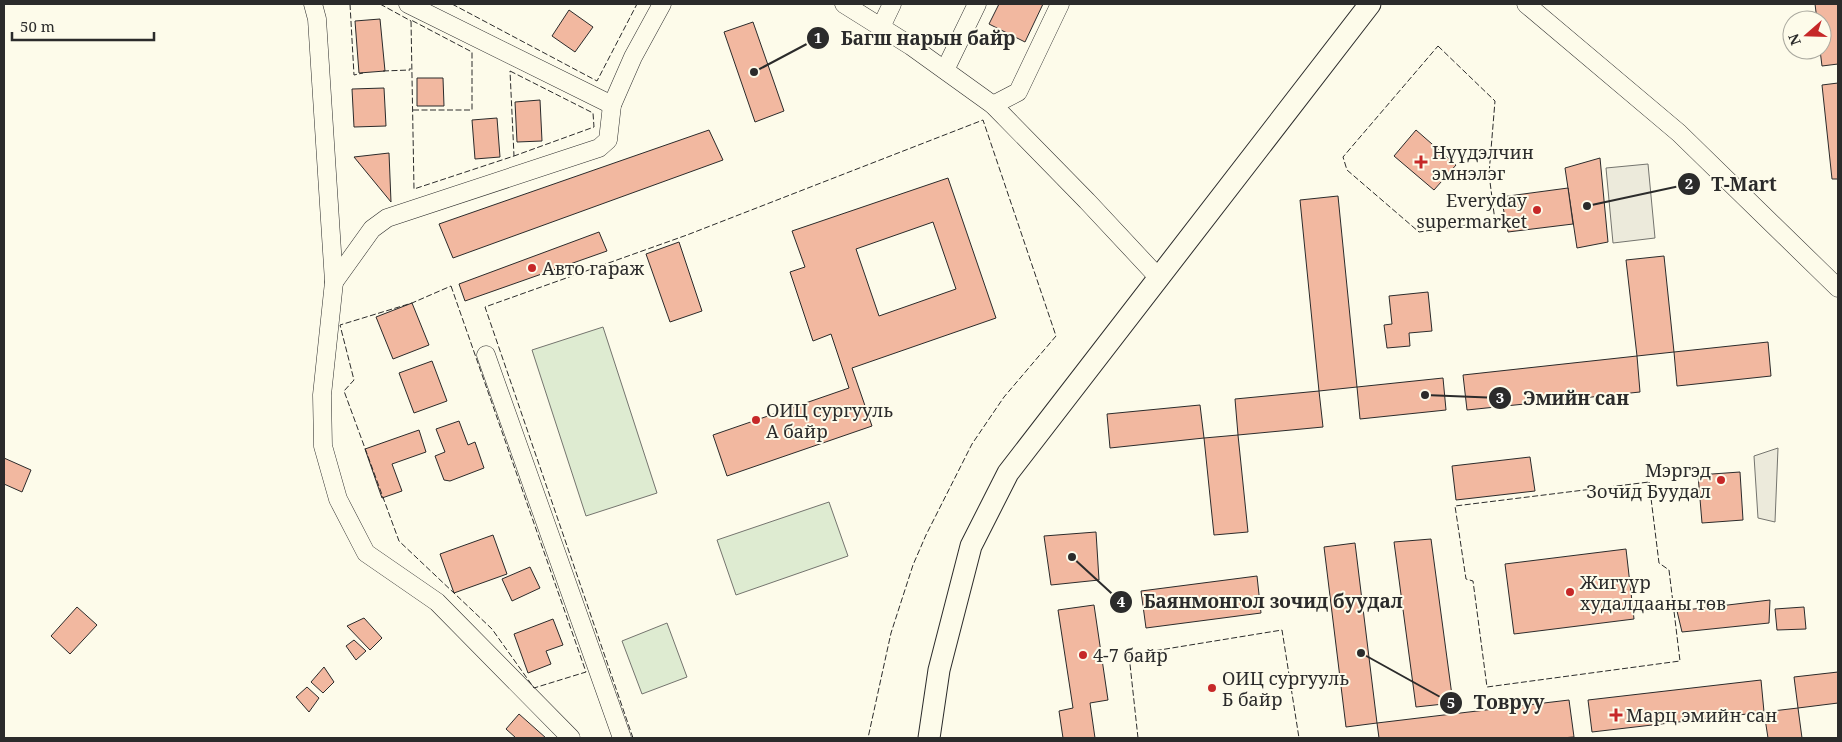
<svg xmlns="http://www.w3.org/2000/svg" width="1842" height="742" viewBox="0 0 1842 742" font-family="'Noto Serif',serif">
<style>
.green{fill:#deebd1;stroke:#74746e}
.parking{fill:#eceadb;stroke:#74746e}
.building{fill:#f2b8a0;stroke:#2b2b2b;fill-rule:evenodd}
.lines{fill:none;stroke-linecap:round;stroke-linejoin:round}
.minor-casing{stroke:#2b2b2b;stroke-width:19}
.tertiary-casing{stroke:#2b2b2b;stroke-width:23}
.minor{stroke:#fdfbea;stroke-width:18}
.tertiary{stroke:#fdfbea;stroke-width:21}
.fence{stroke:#2b2b2b;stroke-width:1;stroke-dasharray:6 2.5;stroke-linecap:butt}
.poi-dot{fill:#c62828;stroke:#fdfbea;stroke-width:2}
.labels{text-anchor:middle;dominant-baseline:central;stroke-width:4;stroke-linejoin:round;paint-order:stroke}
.poi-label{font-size:18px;fill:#2b2b2b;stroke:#fdfbea;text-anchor:start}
.leader{fill:none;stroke:#2b2b2b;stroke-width:2}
.callout-dot{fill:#2b2b2b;stroke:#fdfbea;stroke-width:2}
.mark-label{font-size:15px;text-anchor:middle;font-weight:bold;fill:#fff}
.callout-label{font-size:19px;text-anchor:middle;font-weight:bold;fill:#2b2b2b;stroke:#fdfbea;stroke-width:4;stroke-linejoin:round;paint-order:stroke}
</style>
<rect width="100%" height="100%" fill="#fdfbea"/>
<g class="green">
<polygon points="603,327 657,493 586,516 532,350"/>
<polygon points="829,502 848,556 736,595 717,540"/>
<polygon points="667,623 687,677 642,694 622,641"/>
</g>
<g class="parking">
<polygon points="1648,164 1655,238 1613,243 1606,168"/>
<polygon points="1778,448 1775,522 1758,518 1754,456"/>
</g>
<g class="building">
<polygon points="999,4 1043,4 1025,42 989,24"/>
<polygon points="1815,4 1838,4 1838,64 1822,66 1820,50 1822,50 1822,20 1817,20"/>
<polygon points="569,10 593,27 575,52 552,36"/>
<polygon points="380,19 385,71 359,73 355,21"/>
<polygon points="753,22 784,111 755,122 724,32"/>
<polygon points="417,78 443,78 444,106 417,106"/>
<polygon points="1838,83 1838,179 1832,179 1822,85"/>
<polygon points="384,88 386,126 354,127 352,89"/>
<polygon points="540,100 542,141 517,142 515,102"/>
<polygon points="497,118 500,157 475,159 472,120"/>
<polygon points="709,130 723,160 453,258 439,224"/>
<polygon points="1416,130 1456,165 1434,190 1394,156"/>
<polygon points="389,153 391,202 354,157"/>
<polygon points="1600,158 1608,242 1577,248 1565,168"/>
<path d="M948 178 996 318 852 368 872 426 727 476 713 435 849 388 831 334 813 341 790 272 805 267 792 231ZM933 222 956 289 879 316 856 249Z"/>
<polygon points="1568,188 1573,224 1508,232 1501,197"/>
<polygon points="1338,196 1357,387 1319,391 1300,200"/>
<polygon points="599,232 607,251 465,301 459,284"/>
<polygon points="679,242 702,311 670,322 646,254"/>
<polygon points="1664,256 1674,352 1637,356 1626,260"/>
<polygon points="1428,292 1432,331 1409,333 1410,346 1387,348 1384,325 1392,324 1389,296"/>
<polygon points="412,303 429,345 393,359 376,317"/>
<polygon points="1768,342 1771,376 1677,386 1674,352"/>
<polygon points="1637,356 1640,392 1467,410 1463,375"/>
<polygon points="432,361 447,401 414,413 399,373"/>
<polygon points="1443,378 1446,410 1360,419 1357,387"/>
<polygon points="1319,391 1323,427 1238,435 1235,399"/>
<polygon points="1200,405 1204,438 1110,448 1107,414"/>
<polygon points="459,421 468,445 475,442 484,468 450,481 444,480 435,456 445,452 436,429"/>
<polygon points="419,430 426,452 392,464 402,491 382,498 365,449"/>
<polygon points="1238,435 1248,532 1214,535 1204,438"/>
<polygon points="1530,457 1535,491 1456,500 1452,466"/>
<polygon points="4,458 31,470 22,492 4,484"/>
<polygon points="1740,472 1743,520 1702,523 1698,475"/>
<polygon points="1096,532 1099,580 1051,585 1044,536"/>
<polygon points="493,535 507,574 454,593 440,554"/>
<polygon points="1431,539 1453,703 1416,707 1394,542"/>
<polygon points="1355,543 1377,723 1346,727 1324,547"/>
<polygon points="1626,549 1634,619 1514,634 1505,564"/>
<polygon points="530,567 540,588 512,601 502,579"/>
<polygon points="1257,576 1261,613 1146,628 1141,591"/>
<polygon points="1770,600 1769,623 1682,632 1677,611"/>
<polygon points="1094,605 1108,700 1090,703 1095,738 1063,738 1059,711 1073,708 1058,610"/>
<polygon points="77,607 97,625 70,654 51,636"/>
<polygon points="1804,607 1806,629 1777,630 1775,609"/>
<polygon points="364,618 382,638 370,650 347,626"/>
<polygon points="553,619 563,645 546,651 551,664 528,673 514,634"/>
<polygon points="354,640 366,651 356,660 346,646"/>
<polygon points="324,667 334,682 323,693 311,682"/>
<polygon points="1838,672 1838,703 1798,708 1794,677"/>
<polygon points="1761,680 1764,712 1592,732 1588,700"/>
<polygon points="307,687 319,698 309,712 296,697"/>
<polygon points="1569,700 1574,737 1561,738 1379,738 1377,723"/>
<polygon points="1798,708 1802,738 1768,738 1764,712"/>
<polygon points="519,714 546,738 516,738 506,729"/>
</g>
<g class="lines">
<defs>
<g id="minor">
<polyline points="313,4 317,19 334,282 322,395 323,446 338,499 366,553 437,602 571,738"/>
<polyline points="408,4 612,105"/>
<polyline points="844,4 911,46 993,105 1087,201 1158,277"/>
<polyline points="1526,4 1679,133 1838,288"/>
<polyline points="881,27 892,4"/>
<polyline points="945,70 977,4"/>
<polyline points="993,105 1018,92 1060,4"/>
<polyline points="334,282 372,229 387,218 599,148 608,140 612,105 633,57 662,4"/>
<polyline points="486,355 622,738"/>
</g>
<polyline id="tertiary" points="929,738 939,670 971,546 1008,473 1370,4"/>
</defs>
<use href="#minor" class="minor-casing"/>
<use href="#tertiary" class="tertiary-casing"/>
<use href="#minor" class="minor"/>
<use href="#tertiary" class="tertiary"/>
<g class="fence">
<polyline points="350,4 354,75 363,73"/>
<polyline points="380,4 411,21"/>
<polyline points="452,4 597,81 637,4"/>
<polygon points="1438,46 1495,101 1489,174 1495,221 1419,232 1347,170 1343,157"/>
<polyline points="383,71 410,70 410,68"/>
<polyline points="510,71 593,113 594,127 514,156"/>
<polyline points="413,110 472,110 472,52 411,20 414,189 514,156 510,71"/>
<polygon points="451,286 586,672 534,688 492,629 399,541 344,391 354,380 340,325 412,303"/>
<polygon points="1649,482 1659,563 1669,570 1680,661 1487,687 1473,581 1466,579 1455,506"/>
<polyline points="633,738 485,307 687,235 983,120 1056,336 1004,397 972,444 926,535 913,565 891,633 868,738"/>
<polyline points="1138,738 1129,655 1282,630 1299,738"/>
</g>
</g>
<g class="poi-dot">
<path d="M1418.5 154.5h5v5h5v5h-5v5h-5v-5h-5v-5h5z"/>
<circle cx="1537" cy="210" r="5"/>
<circle cx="532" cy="268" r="5"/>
<circle cx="756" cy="420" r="5"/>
<circle cx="1721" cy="480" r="5"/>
<circle cx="1570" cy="592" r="5"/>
<circle cx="1083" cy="655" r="5"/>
<circle cx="1212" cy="688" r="5"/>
<path d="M1613.5 707.5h5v5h5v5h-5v5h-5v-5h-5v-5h5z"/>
</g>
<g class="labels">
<g class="poi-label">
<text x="1432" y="152">Нүүдэлчин<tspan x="1432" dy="21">эмнэлэг</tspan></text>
<text x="1527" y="200" text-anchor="end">Everyday<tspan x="1527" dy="21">supermarket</tspan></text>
<text x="542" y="268">Авто гараж</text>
<text x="766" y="410">ОИЦ сургууль<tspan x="766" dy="21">А байр</tspan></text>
<text x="1711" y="470" text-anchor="end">Мэргэд<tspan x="1711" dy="21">Зочид Буудал</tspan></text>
<text x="1580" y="582">Жигүүр<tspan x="1580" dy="21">худалдааны төв</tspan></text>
<text x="1093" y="655">4-7 байр</text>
<text x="1222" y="678">ОИЦ сургууль<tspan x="1222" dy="21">Б байр</tspan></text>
<text x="1626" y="715">Марц эмийн сан</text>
</g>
</g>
<path class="leader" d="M754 72L818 38M1587 206L1689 184M1425 395L1500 398M1072 557L1121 602M1361 653L1451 703"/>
<g class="callout-dot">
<circle cx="754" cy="72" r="5"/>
<circle cx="1587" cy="206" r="5"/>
<circle cx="1425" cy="395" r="5"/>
<circle cx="1072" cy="557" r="5"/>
<circle cx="1361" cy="653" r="5"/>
<circle cx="818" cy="38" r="12"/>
<circle cx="1689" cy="184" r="12"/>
<circle cx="1500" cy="398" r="12"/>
<circle cx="1121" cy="602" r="12"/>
<circle cx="1451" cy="703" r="12"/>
</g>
<g class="mark-label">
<text x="818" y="43">1</text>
<text x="1689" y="189">2</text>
<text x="1500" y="403">3</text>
<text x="1121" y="607">4</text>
<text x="1451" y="708">5</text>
</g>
<g class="callout-label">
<text x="928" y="45">Багш нарын байр</text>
<text x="1744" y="191">T-Mart</text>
<text x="1576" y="405">Эмийн сан</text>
<text x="1273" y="608">Баянмонгол зочид буудал</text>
<text x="1509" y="709">Товруу</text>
</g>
<rect width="1842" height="742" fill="none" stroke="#2b2b2b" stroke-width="10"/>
<g transform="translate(1807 35) rotate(250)"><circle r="24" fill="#fdfbea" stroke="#a9a89e"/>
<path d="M0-4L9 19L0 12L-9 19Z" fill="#c62828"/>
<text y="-8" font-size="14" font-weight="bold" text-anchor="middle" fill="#2b2b2b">N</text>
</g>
<path d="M12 32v8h142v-8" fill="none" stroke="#2b2b2b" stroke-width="2.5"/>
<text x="20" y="32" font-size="15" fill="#2b2b2b" stroke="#fdfbea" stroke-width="4" paint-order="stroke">50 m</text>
</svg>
